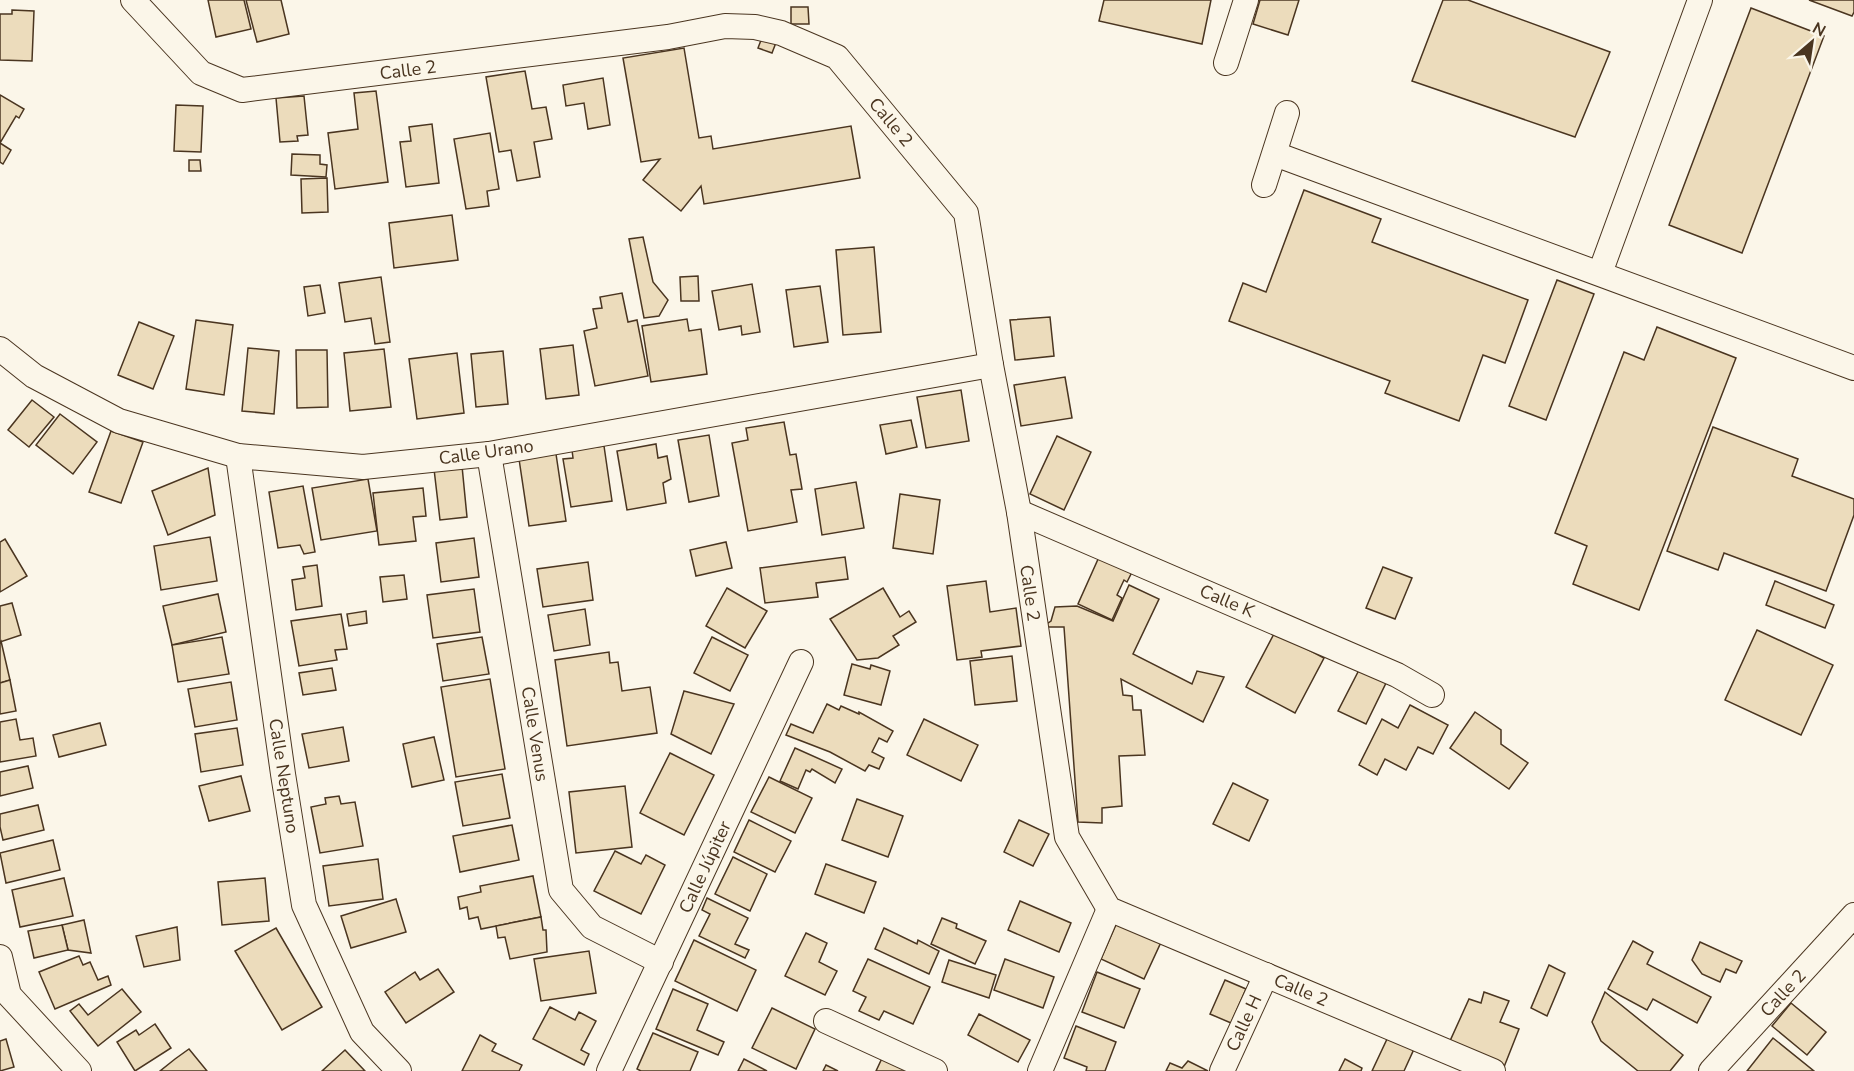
<svg xmlns="http://www.w3.org/2000/svg" width="1854" height="1071" viewBox="0 0 1854 1071" font-family="'Nunito Sans',sans-serif">
<style>
.building{fill:#ecdcbc;stroke:#4a3520;stroke-width:1.5}
.lines{fill:none;stroke-linecap:round;stroke-linejoin:round}
.minor-casing{stroke:#4a3520;stroke-width:26}
.minor{stroke:#fbf6e9;stroke-width:24}
.labels{text-anchor:middle;dominant-baseline:central;stroke-width:4.5;stroke-linejoin:round;paint-order:stroke}
.street-label{font-size:18px;fill:#4a3520;stroke:#fbf6e9}
</style>
<rect width="100%" height="100%" fill="#fbf6e9"/>
<g class="building">
<polygon points="208,0 244,0 251,29 216,37"/>
<polygon points="246,0 281,0 289,34 257,42"/>
<polygon points="1104,0 1211,0 1202,44 1099,21"/>
<polygon points="1260,0 1299,0 1288,35 1253,24"/>
<polygon points="1443,0 1468,0 1610,52 1575,137 1412,81"/>
<polygon points="1809,0 1854,0 1854,12 1852,16"/>
<polygon points="791,7 808,7 809,24 791,24"/>
<polygon points="1751,8 1824,36 1742,253 1669,225"/>
<polygon points="12,10 34,11 32,61 0,60 0,14 12,14"/>
<polygon points="763,35 777,40 772,53 758,48"/>
<polygon points="684,48 699,138 711,136 713,149 851,126 860,178 704,204 701,186 681,211 643,180 660,159 641,162 623,58"/>
<polygon points="525,71 532,109 546,107 552,139 534,142 540,177 517,181 511,150 499,152 486,77"/>
<polygon points="603,78 610,125 588,129 584,103 566,106 563,85"/>
<polygon points="376,91 388,182 335,189 328,133 358,129 354,93"/>
<polygon points="0,95 24,109 19,118 16,116 0,143"/>
<polygon points="304,96 308,135 297,136 298,141 280,142 276,98"/>
<polygon points="176,105 203,106 201,152 174,151"/>
<polygon points="432,124 439,183 406,187 400,142 411,141 409,127"/>
<polygon points="490,133 499,189 487,191 489,206 466,209 454,139"/>
<polygon points="0,143 11,150 3,164 0,162"/>
<polygon points="292,154 320,155 320,164 327,165 326,177 291,175"/>
<polygon points="189,160 200,160 201,171 189,171"/>
<polygon points="327,178 328,212 302,213 301,179"/>
<polygon points="1304,190 1381,219 1372,242 1528,300 1505,363 1483,355 1459,421 1385,393 1390,381 1229,321 1243,283 1266,292"/>
<polygon points="452,215 458,260 394,268 389,223"/>
<polygon points="643,237 653,282 668,300 659,316 644,318 629,239"/>
<polygon points="874,247 881,332 843,335 836,250"/>
<polygon points="698,276 699,301 681,301 680,277"/>
<polygon points="381,277 390,342 375,344 371,318 345,322 339,283"/>
<polygon points="1557,280 1594,294 1546,420 1509,406"/>
<polygon points="752,284 760,332 742,335 741,326 719,330 712,291"/>
<polygon points="320,285 325,313 308,316 304,287"/>
<polygon points="820,286 828,342 794,347 786,290"/>
<polygon points="622,293 628,322 637,320 648,376 595,386 584,331 597,328 593,309 602,308 600,297"/>
<polygon points="1050,317 1054,356 1015,360 1010,320"/>
<polygon points="687,319 689,331 701,329 707,374 651,382 642,326"/>
<polygon points="196,320 233,325 224,395 186,389"/>
<polygon points="139,322 174,336 153,389 118,375"/>
<polygon points="1657,327 1736,358 1639,610 1573,584 1587,546 1555,533 1624,352 1644,360"/>
<polygon points="573,345 579,395 546,399 540,349"/>
<polygon points="248,348 279,351 274,414 242,411"/>
<polygon points="384,349 391,407 350,411 344,353"/>
<polygon points="296,350 327,350 328,407 297,408"/>
<polygon points="503,351 508,404 476,407 471,354"/>
<polygon points="457,353 464,413 417,419 409,359"/>
<polygon points="1065,377 1072,418 1021,426 1014,385"/>
<polygon points="961,390 969,441 926,448 917,397"/>
<polygon points="32,400 54,417 29,447 8,430"/>
<polygon points="60,414 97,442 73,474 36,445"/>
<polygon points="911,420 917,447 886,454 880,425"/>
<polygon points="784,422 790,455 796,454 802,489 791,490 797,522 748,531 732,443 748,440 746,428"/>
<polygon points="1713,427 1798,459 1792,476 1854,499 1854,515 1826,591 1724,553 1718,570 1667,551"/>
<polygon points="111,431 143,442 121,503 89,492"/>
<polygon points="709,435 719,496 689,502 678,440"/>
<polygon points="1057,436 1091,452 1064,510 1030,494"/>
<polygon points="656,444 658,458 667,456 671,479 663,483 666,503 627,510 617,451"/>
<polygon points="604,446 612,501 571,507 563,459 573,458 572,450"/>
<polygon points="556,454 566,521 529,526 519,459"/>
<polygon points="462,466 467,517 440,520 434,469"/>
<polygon points="208,468 215,515 168,535 152,491"/>
<polygon points="368,479 377,531 321,540 312,488"/>
<polygon points="856,482 864,528 822,535 815,489"/>
<polygon points="303,486 315,552 304,554 300,545 278,548 269,492"/>
<polygon points="423,488 426,516 413,517 416,541 379,545 373,493"/>
<polygon points="900,494 940,500 933,554 893,548"/>
<polygon points="210,537 217,581 161,590 154,546"/>
<polygon points="474,538 479,577 441,582 436,543"/>
<polygon points="5,539 27,576 0,592 0,542"/>
<polygon points="726,542 732,568 696,576 690,550"/>
<polygon points="845,557 848,579 816,583 818,597 765,603 760,568"/>
<polygon points="1099,557 1132,572 1127,582 1124,580 1117,595 1122,598 1112,620 1078,604"/>
<polygon points="588,562 593,600 543,607 537,569"/>
<polygon points="317,565 322,606 296,610 292,580 305,578 303,567"/>
<polygon points="1383,567 1412,578 1395,619 1366,608"/>
<polygon points="404,575 407,599 383,602 380,577"/>
<polygon points="986,581 990,612 1016,608 1021,646 981,651 982,657 957,660 947,586"/>
<polygon points="1775,581 1834,605 1825,628 1766,605"/>
<polygon points="1129,585 1159,599 1133,654 1192,684 1197,671 1224,677 1203,722 1121,679 1123,695 1132,696 1133,710 1141,710 1145,755 1119,756 1122,806 1102,808 1102,823 1078,822 1064,627 1042,627 1051,621 1055,607 1077,606 1113,621"/>
<polygon points="727,588 767,611 745,648 706,626"/>
<polygon points="883,588 900,617 909,611 916,622 893,636 899,645 878,658 857,660 830,619"/>
<polygon points="474,589 480,632 433,638 427,595"/>
<polygon points="218,594 226,632 172,645 163,606"/>
<polygon points="12,603 21,635 0,642 0,606"/>
<polygon points="585,609 590,645 554,651 548,615"/>
<polygon points="366,611 367,623 349,626 347,614"/>
<polygon points="341,614 347,649 335,650 337,660 299,666 291,621"/>
<polygon points="1757,630 1833,665 1801,735 1725,700"/>
<polygon points="1275,632 1324,658 1295,713 1246,687"/>
<polygon points="222,637 229,674 178,682 172,645"/>
<polygon points="482,637 489,674 443,681 437,644"/>
<polygon points="712,637 748,655 730,691 694,673"/>
<polygon points="1,641 10,680 0,683 0,642"/>
<polygon points="609,652 610,663 618,662 622,691 650,687 657,733 567,746 555,660"/>
<polygon points="1012,656 1017,701 975,705 970,661"/>
<polygon points="852,664 870,669 871,665 890,671 881,705 844,695"/>
<polygon points="332,668 336,690 303,695 299,673"/>
<polygon points="1359,670 1386,683 1366,724 1338,711"/>
<polygon points="490,679 505,769 456,777 441,687"/>
<polygon points="10,680 16,711 0,714 0,683"/>
<polygon points="231,682 237,720 195,727 188,689"/>
<polygon points="684,691 734,704 711,754 671,734"/>
<polygon points="827,704 839,710 841,706 859,714 859,712 893,731 887,742 879,738 872,752 884,758 879,769 869,765 865,771 830,752 786,735 791,724 813,733"/>
<polygon points="1410,705 1448,725 1433,754 1418,747 1406,770 1385,759 1377,775 1359,765 1382,719 1398,728"/>
<polygon points="1475,712 1501,730 1501,744 1528,763 1509,789 1450,748"/>
<polygon points="16,719 20,740 33,738 36,756 0,762 0,722"/>
<polygon points="924,719 978,745 961,781 907,755"/>
<polygon points="100,723 106,745 59,757 53,735"/>
<polygon points="343,727 349,761 309,768 302,734"/>
<polygon points="237,728 243,765 201,772 195,734"/>
<polygon points="434,737 444,780 412,787 403,744"/>
<polygon points="795,748 842,769 835,783 812,769 810,772 806,770 798,789 780,781"/>
<polygon points="670,753 714,775 684,835 640,813"/>
<polygon points="28,766 33,788 0,796 0,772"/>
<polygon points="502,774 510,818 463,826 455,782"/>
<polygon points="241,776 250,811 209,821 199,786"/>
<polygon points="769,777 812,798 795,833 751,812"/>
<polygon points="1233,783 1268,800 1249,841 1213,824"/>
<polygon points="625,786 632,847 576,853 569,792"/>
<polygon points="339,796 341,804 355,802 363,846 320,853 311,807 326,804 325,798"/>
<polygon points="857,799 903,816 888,857 842,840"/>
<polygon points="38,805 44,830 3,840 0,827 0,814"/>
<polygon points="749,820 791,841 775,872 734,852"/>
<polygon points="1019,820 1049,834 1033,866 1004,852"/>
<polygon points="512,825 519,860 460,872 453,836"/>
<polygon points="53,840 60,870 6,883 0,853"/>
<polygon points="615,851 641,864 646,855 665,865 641,914 594,891"/>
<polygon points="733,857 767,874 750,911 715,894"/>
<polygon points="378,859 383,899 329,906 323,866"/>
<polygon points="826,864 876,882 864,913 815,894"/>
<polygon points="533,876 541,917 481,929 478,917 469,919 467,907 460,909 458,897 481,892 480,886"/>
<polygon points="64,878 73,916 20,927 12,890"/>
<polygon points="265,878 269,921 222,925 218,882"/>
<polygon points="707,898 748,918 735,944 749,950 745,958 699,936 710,914 702,910"/>
<polygon points="396,899 406,932 351,948 341,916"/>
<polygon points="1020,901 1071,923 1059,952 1008,930"/>
<polygon points="541,917 543,930 546,930 547,952 510,959 505,937 498,938 496,926"/>
<polygon points="942,918 957,924 956,928 986,941 975,964 931,944"/>
<polygon points="84,920 91,953 68,950 62,925"/>
<polygon points="1118,920 1162,940 1144,979 1101,959"/>
<polygon points="62,925 68,950 34,958 28,931"/>
<polygon points="177,927 180,960 144,967 136,936"/>
<polygon points="276,928 322,1007 282,1030 235,951"/>
<polygon points="884,928 917,944 918,940 939,951 929,974 875,949"/>
<polygon points="806,933 827,943 819,962 837,971 825,995 785,976"/>
<polygon points="694,940 756,970 737,1011 675,981"/>
<polygon points="1633,941 1653,952 1647,964 1711,997 1697,1023 1653,999 1647,1010 1608,989"/>
<polygon points="1700,942 1742,961 1736,973 1726,969 1720,982 1702,974 1692,960"/>
<polygon points="589,951 596,993 541,1001 534,959"/>
<polygon points="79,956 83,965 90,962 98,980 108,976 111,985 55,1009 39,972"/>
<polygon points="868,959 930,987 913,1024 884,1011 879,1020 859,1011 866,997 853,991"/>
<polygon points="1005,959 1054,977 1043,1008 994,990"/>
<polygon points="949,960 996,975 989,998 942,982"/>
<polygon points="1549,965 1565,973 1547,1016 1531,1008"/>
<polygon points="438,969 454,992 406,1023 385,992 415,972 420,980"/>
<polygon points="1097,972 1140,989 1124,1028 1082,1012"/>
<polygon points="1225,980 1246,989 1231,1023 1210,1014"/>
<polygon points="122,989 141,1012 98,1046 70,1011 79,1004 88,1015"/>
<polygon points="673,989 708,1004 697,1030 724,1042 718,1055 656,1029"/>
<polygon points="1484,992 1509,1001 1500,1022 1519,1029 1504,1067 1450,1041 1469,999 1481,1003"/>
<polygon points="1605,992 1683,1055 1670,1071 1638,1071 1601,1041 1592,1022"/>
<polygon points="1791,1003 1826,1032 1807,1055 1772,1026"/>
<polygon points="550,1007 575,1020 579,1012 596,1021 581,1050 589,1054 584,1065 533,1039"/>
<polygon points="772,1008 815,1029 796,1069 752,1048"/>
<polygon points="979,1014 1030,1040 1018,1062 968,1035"/>
<polygon points="155,1024 171,1048 135,1071 117,1042 136,1030 139,1035"/>
<polygon points="1076,1026 1116,1042 1105,1071 1086,1071 1087,1067 1064,1058"/>
<polygon points="653,1033 698,1052 690,1071 641,1071 637,1069"/>
<polygon points="480,1035 496,1044 492,1051 522,1065 519,1071 462,1071"/>
<polygon points="1388,1037 1414,1049 1404,1071 1372,1071"/>
<polygon points="1773,1038 1814,1071 1747,1071"/>
<polygon points="6,1039 14,1067 0,1071 0,1041"/>
<polygon points="189,1049 207,1071 160,1071 175,1059"/>
<polygon points="345,1050 365,1071 322,1071"/>
<polygon points="884,1054 921,1071 876,1071"/>
<polygon points="744,1059 767,1071 738,1071"/>
<polygon points="1345,1059 1362,1068 1361,1071 1339,1071"/>
<polygon points="1188,1061 1208,1071 1166,1071 1170,1063 1182,1068"/>
<polygon points="826,1065 838,1071 823,1071"/>
</g>
<g class="lines">
<defs>
<g id="minor">
<polyline points="133,0 201,73 242,90 668,37 725,26 755,27 781,33 837,57 966,213 991,365 1019,512 1067,837 1109,909 1493,1071"/>
<polyline points="1226,63 1246,0"/>
<polyline points="1275,154 1854,368"/>
<polyline points="1264,185 1287,113"/>
<polyline points="1600,273 1700,0"/>
<polyline points="0,349 34,376 119,421 238,456 363,467 489,454 991,365"/>
<polyline points="489,454 561,890 592,927 661,962"/>
<polyline points="238,456 283,774 304,905 362,1032 399,1071"/>
<polyline points="1019,512 1397,675 1432,695"/>
<polyline points="0,957 9,995 79,1071"/>
<polyline points="826,1021 935,1071"/>
<polyline points="609,1071 801,662"/>
<polyline points="1040,1071 1109,909"/>
<polyline points="1222,1071 1266,975"/>
<polyline points="1711,1071 1854,915"/>
</g>
</defs>
<use href="#minor" class="minor-casing"/>
<use href="#minor" class="minor"/>
</g>
<g class="labels">
<g class="street-label">
<text transform="translate(408 70) rotate(-7)">Calle 2</text>
<text transform="translate(891 122) rotate(50)">Calle 2</text>
<text transform="translate(486 452) rotate(-8)">Calle Urano</text>
<text transform="translate(1030 593) rotate(82)">Calle 2</text>
<text transform="translate(1227 601) rotate(23)">Calle K</text>
<text transform="translate(535 734) rotate(81)">Calle Venus</text>
<text transform="translate(284 776) rotate(81)">Calle Neptuno</text>
<text transform="translate(705 867) rotate(-65)">Calle Júpiter</text>
<text transform="translate(1301 990) rotate(23)">Calle 2</text>
<text transform="translate(1783 993) rotate(-47)">Calle 2</text>
<text transform="translate(1244 1023) rotate(-65)">Calle H</text>
</g>
</g>
<g transform="translate(1812 42) rotate(29)" stroke="#fbf6e9" stroke-width="4.5" paint-order="stroke">
<path d="M0-4.5L10 22L0 15L-10 22Z" fill="#4a3520"/>
<text y="-9" font-size="16" font-weight="bold" text-anchor="middle" fill="#4a3520">N</text>
</g>
</svg>
